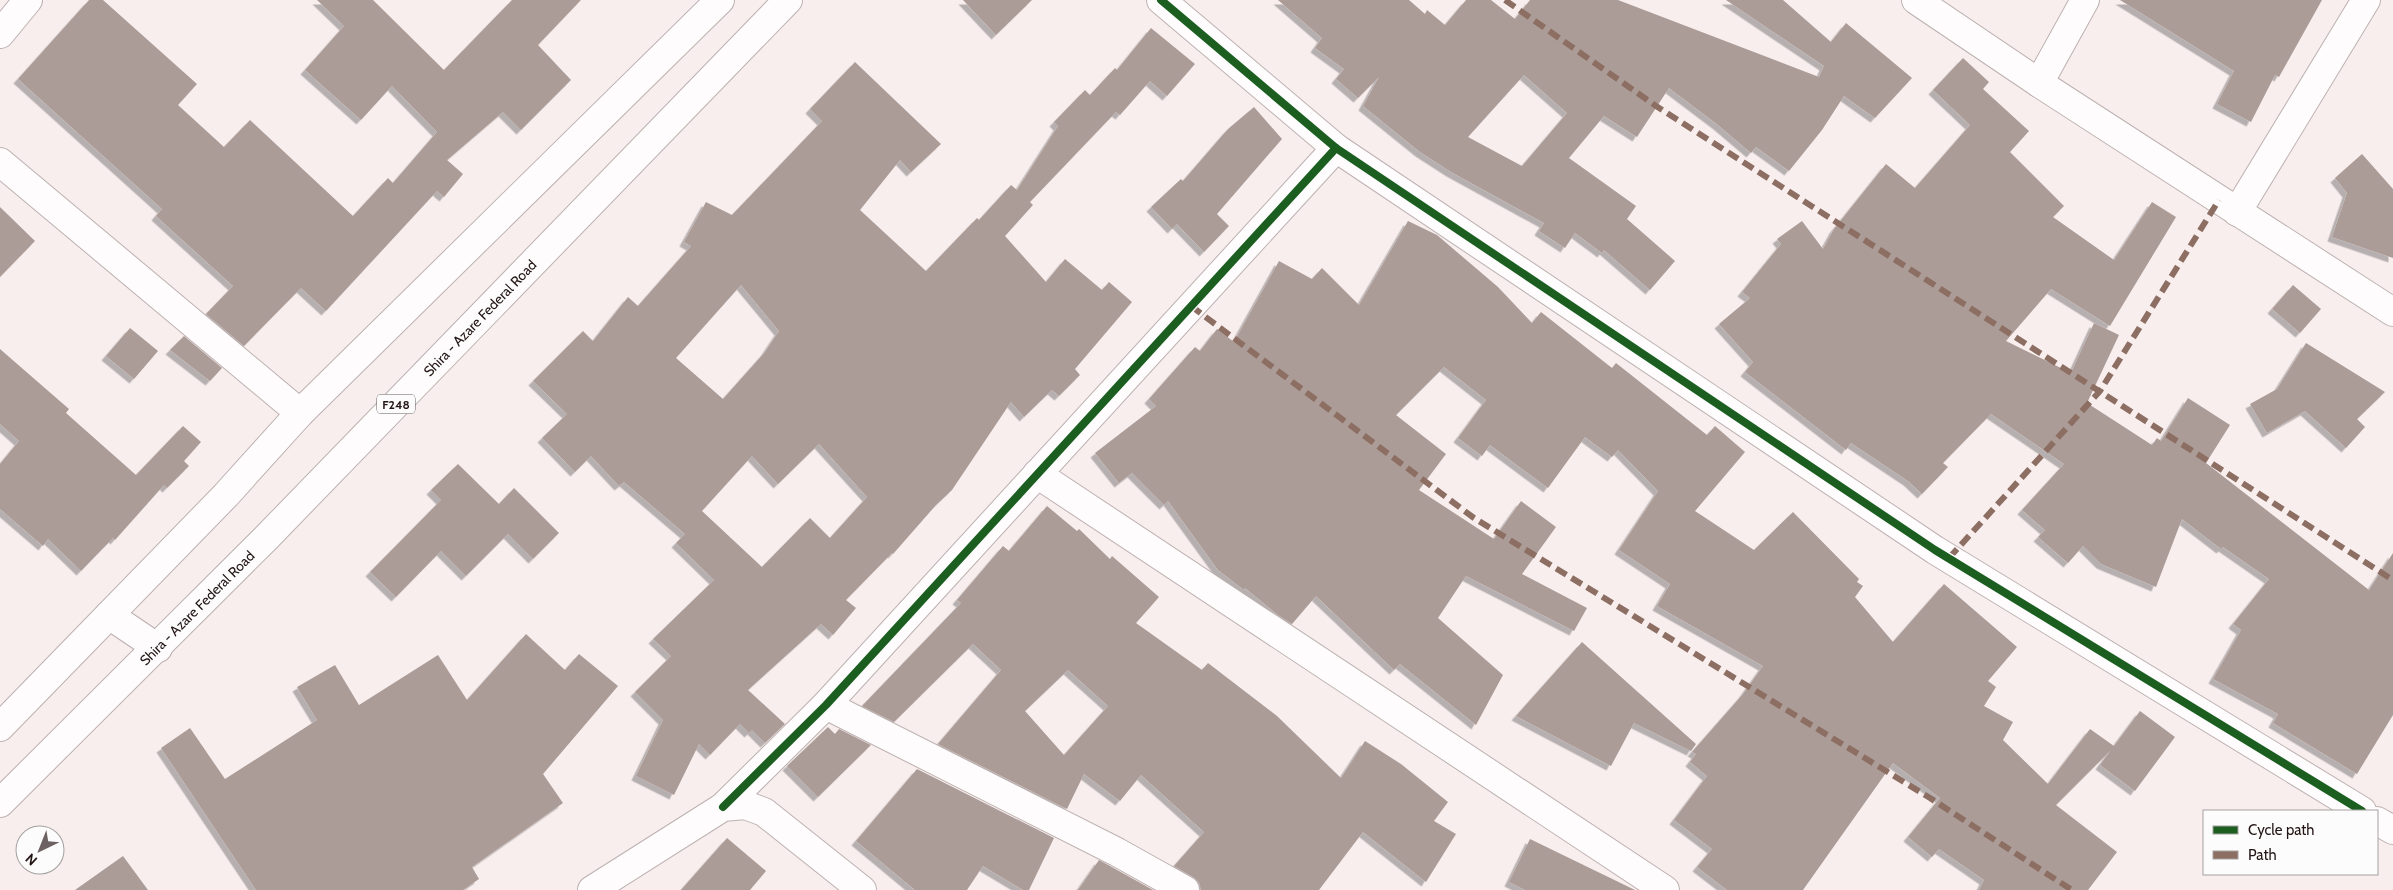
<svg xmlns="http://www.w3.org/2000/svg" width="2393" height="890" viewBox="0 0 2393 890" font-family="Cabin,sans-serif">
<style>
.building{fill:#ac9c97;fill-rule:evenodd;filter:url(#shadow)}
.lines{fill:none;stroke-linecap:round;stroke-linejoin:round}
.minor-casing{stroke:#bdb1b1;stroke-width:30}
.primary-casing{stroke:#bdb1b1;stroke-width:30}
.minor{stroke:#fefcfc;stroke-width:28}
.primary{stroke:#fefcfc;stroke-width:28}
.quiet{stroke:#8d6e63;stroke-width:6;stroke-dasharray:12 6;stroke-linecap:butt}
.cycleway-casing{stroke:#fcfcfc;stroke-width:11}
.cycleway{stroke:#1b5e20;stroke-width:8}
.labels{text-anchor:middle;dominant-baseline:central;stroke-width:5;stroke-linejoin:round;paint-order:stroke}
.shield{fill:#fcfcfc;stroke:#645a5a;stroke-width:1}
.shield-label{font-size:12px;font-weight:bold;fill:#231515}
.street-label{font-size:14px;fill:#231515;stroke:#fcfcfc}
</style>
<defs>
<filter id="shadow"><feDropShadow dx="-4.5" dy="4.5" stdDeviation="0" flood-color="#0004"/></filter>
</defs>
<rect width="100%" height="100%" fill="#f8eeee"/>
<g class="building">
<polygon points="89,0 103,0 197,84 178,105 224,147 250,120 353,216 388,178 393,183 437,132 392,86 361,120 305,70 344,26 317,0 373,0 444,70 512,0 581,0 538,45 571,80 521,130 503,112 447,160 463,174 444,197 437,191 326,311 301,288 244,346 206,314 233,286 156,216 162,209 18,79"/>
<polygon points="963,0 1032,0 996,35"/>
<path d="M1278 0H1409L1425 14 1427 10 1445 25 1466 0H1491L1515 19 1530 0H1618L1819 77 1824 66 1726 0H1783L1831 42 1846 23 1912 78 1875 118 1844 96 1822 130 1789 171 1756 147 1751 153 1718 125 1669 88 1637 137 1604 116 1569 158 1636 206 1627 219 1675 261 1650 290 1604 250 1602 253 1575 233 1565 248 1539 231 1544 223 1451 172 1420 152 1363 106 1379 77 1358 98 1336 79 1344 69 1315 48 1322 38ZM1524 75 1567 113 1522 166 1468 137Z"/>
<polygon points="2120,0 2322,0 2279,77 2275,75 2251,122 2217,104 2234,71"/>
<path d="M1151 28 1195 64 1167 96 1150 81 1120 115 1116 112 1030 202 1033 205 1005 236 1046 282 1065 259 1102 290 1109 282 1132 302 1075 369 1080 375 1059 396 1052 390 1024 417 1011 402 952 490 936 505 893 554 892 553 846 600 856 608 833 635 821 624 748 690 785 724 765 743 752 730 749 733 740 724 710 755 699 744 674 795 636 776 663 720 635 692 671 656 653 639 714 580 676 543 685 534 624 482 619 486 591 456 575 472 542 438 567 414 533 381 583 331 593 341 628 297 638 306 691 246 684 242 706 202 732 215 822 121 810 109 855 62 941 144 911 172 900 160 860 210 926 271 977 218 979 220 1011 185 1017 190 1058 126 1054 122 1085 90 1090 95 1115 68 1117 70ZM741 285 779 331 765 352 723 399 676 358ZM819 444 867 497 830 538 810 518 762 567 702 511 752 456 778 484Z"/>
<polygon points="1963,58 1989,82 1983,89 2029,131 2010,152 2064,206 2053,217 2114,260 2152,202 2176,217 2110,326 2051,289 2006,341 2071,373 2094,323 2119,335 2087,403 2152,445 2157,438 2161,441 2188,398 2230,425 2206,463 2369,590 2393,553 2393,715 2357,774 2273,723 2278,714 2213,679 2241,630 2233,624 2269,579 2223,547 2221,549 2182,519 2156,587 2101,564 2083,546 2068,563 2038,537 2045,530 2022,510 2064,464 1991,414 1943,463 1948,467 1922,494 1908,481 1851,443 1846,450 1745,372 1753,362 1719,324 1750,298 1742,292 1781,244 1777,239 1802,221 1823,249 1834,229 1886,164 1915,188 1970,125 1933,90"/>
<polygon points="1254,107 1282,139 1217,214 1229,226 1204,252 1177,224 1172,229 1151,207 1181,179 1183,181 1228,129"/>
<polygon points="2362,154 2393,189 2393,258 2332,237 2347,193 2335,178"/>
<polygon points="0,207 35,241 0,277"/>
<polygon points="1408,221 1437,235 1498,287 1532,323 1541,312 1612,368 1616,363 1707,435 1715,426 1745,452 1695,511 1754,550 1793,512 1859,579 1857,582 1863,586 1855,597 1893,642 1944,584 2017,647 1988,681 1996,687 1984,706 2013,722 2003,740 2048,784 2090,729 2114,746 2140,711 2175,737 2135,791 2100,765 2111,750 2056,805 2117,852 2088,890 1979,890 1984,880 1939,849 1932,857 1908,837 1940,798 1893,763 1803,890 1727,890 1697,867 1712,849 1674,820 1707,776 1690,762 1696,754 1692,752 1743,694 1763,666 1657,606 1670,584 1619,550 1658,491 1618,450 1612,457 1585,437 1548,488 1490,445 1482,456 1458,438 1486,400 1444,367 1396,415 1446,454 1419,490 1494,539 1521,501 1556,527 1522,574 1587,608 1574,631 1466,576 1438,618 1503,675 1476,725 1400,664 1394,670 1316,596 1292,624 1278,615 1245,588 1244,590 1218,570 1168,501 1164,505 1132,473 1119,483 1095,453 1156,406 1149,399 1195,347 1200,351 1217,329 1234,342 1279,261 1312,279 1322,268 1359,305"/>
<polygon points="2293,285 2321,309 2300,333 2272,309"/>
<polygon points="130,328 158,351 134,379 106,356"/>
<polygon points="184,336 222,368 210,381 170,350"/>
<polygon points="2306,343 2385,392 2357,419 2365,427 2346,448 2305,411 2267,433 2250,404 2277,389"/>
<polygon points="0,349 69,409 66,413 136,475 183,426 201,442 184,461 189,466 167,488 164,485 115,540 113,538 81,571 48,539 43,546 0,509 0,464 19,441 0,424"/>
<polygon points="458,464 499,504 514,488 559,533 533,559 508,534 466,576 441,551 396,597 370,572 441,500 431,490"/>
<path d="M1047 506 1077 531 1079 529 1110 559 1112 556 1159 597 1136 623 1202 670 1208 663 1277 716 1341 778 1365 741 1401 764 1448 802 1434 821 1456 834 1426 882 1363 832 1319 890H1201L1199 882 1193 877 1174 866 1204 832 1141 775 1120 801 1084 774 1067 809 938 744 1001 670 973 644 894 722 862 706 961 603 957 600 1003 546 1009 551ZM1068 670 1108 706 1064 755 1025 711Z"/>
<polygon points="526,634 565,670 579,654 618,686 543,774 563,803 472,867 479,879 463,890 256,890 161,748 190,728 225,779 317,720 297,687 335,665 359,705 438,655 467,700"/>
<polygon points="1582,642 1696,744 1691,751 1634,723 1611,766 1516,716"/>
<polygon points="828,727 835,734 839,729 871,745 818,797 787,766"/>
<polygon points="917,769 1054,838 1029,890 1023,890 983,866 967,890 915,890 856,841"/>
<polygon points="727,838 766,871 750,890 681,890"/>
<polygon points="1530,839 1635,890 1525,890 1509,882"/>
<polygon points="123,856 148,890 75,890"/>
<polygon points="1099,860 1110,866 1153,890 1078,890"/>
</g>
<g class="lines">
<defs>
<g id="minor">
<polyline points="1161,0 1336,148 1935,550 2362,811"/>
<polyline points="1916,0 2039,83 2393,312"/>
<polyline points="0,34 28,0"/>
<polyline points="2039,83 2085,0"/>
<polyline points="0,162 300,413"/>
<polyline points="2237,212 2366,0"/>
<polyline points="1037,474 1665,890"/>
<polyline points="826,705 1117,852 1185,890"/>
<polyline points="723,807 826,705 1336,148"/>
<polyline points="2377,821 2393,830"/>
<polyline points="592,890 723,807 745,805 764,812 862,890"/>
</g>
<g id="primary">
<polyline points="109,615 158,648"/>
<polyline points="0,727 226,495 300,413 720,0"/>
<polyline points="0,803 267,537 788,0"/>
</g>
</defs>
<use href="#minor" class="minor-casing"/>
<use href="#primary" class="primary-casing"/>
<use href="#minor" class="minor"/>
<use href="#primary" class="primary"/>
<g class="quiet">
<polyline points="1505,0 1656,106 2393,580"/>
<polyline points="1191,306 1474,518 1930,798 2072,890"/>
<polyline points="1949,558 2100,391 2219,200"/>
</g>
<defs>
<g id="cycleway">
<polyline points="1161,0 1336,148 1935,550 2362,811"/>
<polyline points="723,807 826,705 1336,148"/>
</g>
</defs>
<use href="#cycleway" class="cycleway-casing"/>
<use href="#cycleway" class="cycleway"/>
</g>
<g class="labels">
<rect class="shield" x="377" y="394.5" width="38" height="19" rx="4"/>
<g class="shield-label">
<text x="396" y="404">F248</text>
</g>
<g class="street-label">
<text transform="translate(480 318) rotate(-46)">Shira - Azare Federal Road</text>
<text transform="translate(197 608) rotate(-45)">Shira - Azare Federal Road</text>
</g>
</g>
<rect x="2203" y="810" width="175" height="65" fill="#fcfcfc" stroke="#a5a0a0"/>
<rect x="2213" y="826" width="25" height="8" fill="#1b5e20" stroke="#a5a0a0"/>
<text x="2248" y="835" font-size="15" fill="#231515">Cycle path</text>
<rect x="2213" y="851" width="25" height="8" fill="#8d6e63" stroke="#a5a0a0"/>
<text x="2248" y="860" font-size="15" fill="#231515">Path</text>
<g transform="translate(40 850) rotate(223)"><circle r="24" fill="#fcfcfc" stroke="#a5a0a0"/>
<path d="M0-4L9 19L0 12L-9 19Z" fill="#6e6161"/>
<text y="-8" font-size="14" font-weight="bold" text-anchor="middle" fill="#231515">N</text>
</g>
</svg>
